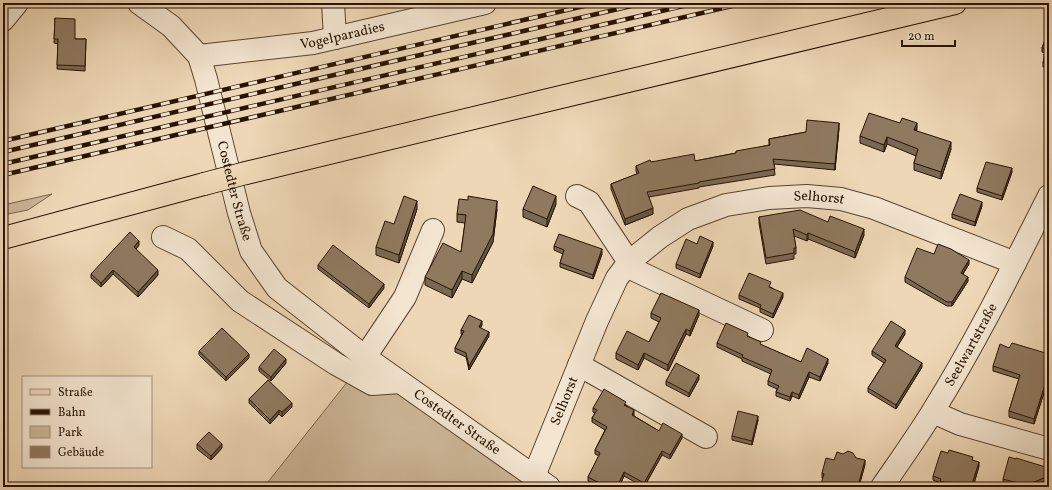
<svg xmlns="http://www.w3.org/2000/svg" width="1052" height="490" viewBox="0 0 1052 490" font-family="Vollkorn,serif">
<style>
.green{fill:#ccb697;stroke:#7a644c}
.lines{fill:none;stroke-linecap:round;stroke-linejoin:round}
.minor-casing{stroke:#5a442e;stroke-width:24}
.major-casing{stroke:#281301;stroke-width:24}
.minor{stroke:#f4e5d0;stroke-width:22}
.major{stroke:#eed7b6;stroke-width:22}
.rail-casing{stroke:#281301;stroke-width:4.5}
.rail{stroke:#f4e5d0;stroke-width:3;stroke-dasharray:9;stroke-linecap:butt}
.major-bridge-casing{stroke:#281301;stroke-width:24;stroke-linecap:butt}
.major-bridge{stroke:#eed7b6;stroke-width:22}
.wall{fill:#7b6852;stroke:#281301}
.shaded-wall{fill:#645542;stroke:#281301}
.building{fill:#8f795f;stroke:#281301}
.labels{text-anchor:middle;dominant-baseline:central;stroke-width:3.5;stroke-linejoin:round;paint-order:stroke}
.street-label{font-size:14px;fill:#281301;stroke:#f4e5d0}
</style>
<rect width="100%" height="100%" fill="#eed7b6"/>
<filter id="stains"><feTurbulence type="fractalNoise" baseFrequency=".005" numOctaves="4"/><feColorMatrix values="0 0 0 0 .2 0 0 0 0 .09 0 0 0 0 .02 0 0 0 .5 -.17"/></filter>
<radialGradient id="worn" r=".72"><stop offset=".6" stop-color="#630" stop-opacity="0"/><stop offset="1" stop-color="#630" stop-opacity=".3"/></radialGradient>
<g class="green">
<polygon points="52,194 28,210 3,215 3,205"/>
<polygon points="367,357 529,487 264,487"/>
</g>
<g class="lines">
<defs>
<g id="minor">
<path id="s1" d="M139 3 171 26 199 56 206 79 239 213 251 251 277 288 365 357 549 487"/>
<polyline points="333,3 335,38"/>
<polyline points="3,20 17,3"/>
<path id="s2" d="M199 56 313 43 485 3"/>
<polyline points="577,196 589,202 629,262"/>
<polyline points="163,237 188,249 240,301 336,364 372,384 400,382"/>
<polyline points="626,266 762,330"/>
<polyline points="365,357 405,297 433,230"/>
<polyline points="579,365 706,437"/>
<polyline points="933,412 960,424 1049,449"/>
<path id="s3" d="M534 476 597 321 617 278 629 262 660 237 688 219 726 205 769 198 807 196 841 199 874 208 1015 263"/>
<path id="s4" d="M882 487C899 462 917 437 933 411 976 342 1012 269 1049 196"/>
</g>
<g id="major">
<polyline points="246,173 540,102 955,3"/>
<polyline points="3,238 204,184"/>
</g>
</defs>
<use href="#minor" class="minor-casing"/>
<use href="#major" class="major-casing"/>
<use href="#minor" class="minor"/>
<use href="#major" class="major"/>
<defs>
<g id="rail">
<polyline points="3,141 597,3"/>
<polyline points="3,152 644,3"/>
<polyline points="3,164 696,3"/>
<polyline points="3,175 745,3"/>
</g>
</defs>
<use href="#rail" class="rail-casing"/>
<use href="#rail" class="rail"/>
<defs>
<polyline id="major-bridge" points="204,184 246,173"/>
</defs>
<use href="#major-bridge" class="major-bridge-casing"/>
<use href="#major-bridge" class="major-bridge"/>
</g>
<g class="wall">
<polygon points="55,18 75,39 86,39 85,71 57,69 58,44 54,43"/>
<polygon points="1049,31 1049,68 1043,67 1043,63 1044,59 1044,55 1045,53 1042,52 1042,48"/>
<polygon points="839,128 835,170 774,164 775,175 699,187 699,188 649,197 653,214 625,225 611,189 611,184 637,174 636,171 636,166 651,162 695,161 736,153 769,145 769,139 806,132"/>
<polygon points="917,131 951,149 941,179 914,170 914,163 916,156 887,144 884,152 860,143 860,136"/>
<polygon points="1012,172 1002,200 977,192 977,188"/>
<polygon points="556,204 547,227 523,217 523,209"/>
<polygon points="982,206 975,226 952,218 952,214"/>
<polygon points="417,209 399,263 376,255 376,247 394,224"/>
<polygon points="497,209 493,242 472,283 462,279 452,298 425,285 425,277 461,252 465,223 457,222 457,214"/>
<polygon points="759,217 828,222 864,235 855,258 808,239 807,241 794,236 796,248 796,254 794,254 794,259 766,264 759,223"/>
<polygon points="697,244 713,246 700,278 676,268 676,264"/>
<polygon points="139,245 136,249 158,275 138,297 113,274 101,287 91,278 91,274"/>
<polygon points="554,246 602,254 593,279 560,267 560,263 563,254 554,250"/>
<polygon points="934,254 969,264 963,274 968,281 952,306 947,306 905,282 905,277"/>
<polygon points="318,265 384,288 369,308 318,269"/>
<polygon points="771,287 783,297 773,318 760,312 760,308 739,299 739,295"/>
<polygon points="651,313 699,315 690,336 686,334 668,371 644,358 638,370 616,359 616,353 649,342 659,322 651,318"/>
<polygon points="482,325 480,328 489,336 469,370 466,357 455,352 455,348 462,334 461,334 461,330"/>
<polygon points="905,334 897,347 922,367 896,409 868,392 868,388 884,363 872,355 872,351"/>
<polygon points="748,336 761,345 801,362 828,363 820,381 809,377 799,399 792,396 790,401 776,396 776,392 777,389 768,385 768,381 771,374 742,361 742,359 717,347 717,343"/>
<polygon points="1009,348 1049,354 1049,381 1048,380 1034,424 1009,417 1009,411 1019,379 993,371 993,366"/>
<polygon points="199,351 249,358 226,381 199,355"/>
<polygon points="286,363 271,381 259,371 259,367"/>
<polygon points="699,379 689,397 666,385 666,381"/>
<polygon points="249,399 292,407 282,417 279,414 270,424 249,403"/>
<polygon points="626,405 634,415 634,416 659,431 682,438 670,459 662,455 644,487 624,476 619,487 599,487 588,481 588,477 599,456 595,454 595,450 605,430 592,422 592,418 595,413 593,412 593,408"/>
<polygon points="758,420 752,445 732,440 732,436"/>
<polygon points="197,444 222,448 211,460 197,449"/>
<polygon points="856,458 865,465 823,478 822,478 822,473 834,460"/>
<polygon points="973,461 979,466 973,487 946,487 940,485 940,483 933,480 933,476"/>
<polygon points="1003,479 1044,481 1032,487 1016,487 1003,483"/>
</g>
<g class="shaded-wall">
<polygon points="5,70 5,78 3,80 3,72"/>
<polygon points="839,123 839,128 835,170 835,164"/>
<polygon points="917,123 917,130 914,130"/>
<polygon points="887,137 887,144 884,152 884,145"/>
<polygon points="951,142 951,149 941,179 941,172"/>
<polygon points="1012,168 1012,172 1002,200 1002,196"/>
<polygon points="556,196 556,204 547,227 547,219"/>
<polygon points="417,201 417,209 399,263 399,255"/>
<polygon points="497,201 497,209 493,242 472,283 472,275"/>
<polygon points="982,202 982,206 975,226 975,222"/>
<polygon points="653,208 653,214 625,225 625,219"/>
<polygon points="864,229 864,235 855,258 855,252"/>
<polygon points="808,233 808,239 807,241 807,235"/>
<polygon points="139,241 139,245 134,252 134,247"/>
<polygon points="713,242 713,246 700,278 700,274"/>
<polygon points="602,249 602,254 593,279 593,275"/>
<polygon points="969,260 969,264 961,277 961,273"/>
<polygon points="113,270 113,274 101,287 101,283"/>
<polygon points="158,270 158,275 138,297 138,292"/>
<polygon points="462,271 462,279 452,298 452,290"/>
<polygon points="968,277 968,281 952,306 952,302"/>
<polygon points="384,284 384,288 369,308 369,304"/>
<polygon points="783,293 783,297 773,318 773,314"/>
<polygon points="699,310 699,315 690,336 690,331"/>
<polygon points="482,321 482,325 479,331 479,327"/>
<polygon points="686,329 686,334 668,371 668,365"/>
<polygon points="905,330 905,334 895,350 895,346"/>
<polygon points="489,332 489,336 469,370 469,366"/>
<polygon points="644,353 644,358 638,370 638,365"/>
<polygon points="249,354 249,358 226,381 226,377"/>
<polygon points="286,359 286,363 271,381 271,377"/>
<polygon points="828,359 828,363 820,381 820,377"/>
<polygon points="922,363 922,367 896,409 896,405"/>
<polygon points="809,372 809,377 799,399 799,395"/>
<polygon points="699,375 699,379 689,397 689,393"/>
<polygon points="1048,375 1048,380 1034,424 1034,419"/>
<polygon points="792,392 792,396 790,401 790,397"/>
<polygon points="292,403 292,407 282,417 282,412"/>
<polygon points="279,410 279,414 270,424 270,420"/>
<polygon points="634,410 634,415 632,419 632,415"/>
<polygon points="758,416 758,420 752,445 752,441"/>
<polygon points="682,434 682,438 670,459 670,455"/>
<polygon points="222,444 222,448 211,460 211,456"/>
<polygon points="662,451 662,455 644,487 644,483"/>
<polygon points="865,460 865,465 859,487 858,486"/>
<polygon points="979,462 979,466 973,487 971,487"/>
<polygon points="624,472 624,476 619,487 617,487"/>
<polygon points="1046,477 1046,481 1032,487 1022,487"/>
</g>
<g class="building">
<polygon points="55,18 75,19 75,39 86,39 85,66 57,65 58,39 54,39"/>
<polygon points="1048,31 1049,31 1049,64 1043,63 1045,55 1044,55 1046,49 1042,48"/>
<polygon points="869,113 900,123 902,118 917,123 914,130 951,142 941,172 914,163 918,149 887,137 884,145 860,136"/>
<polygon points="807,120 839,123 835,164 773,159 775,169 699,182 699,183 647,192 653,208 625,219 611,184 639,173 636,166 650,160 651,162 694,154 695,161 736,153 736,151 770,145 769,139 806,132"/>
<polygon points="986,162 1012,168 1002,196 977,188"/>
<polygon points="533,186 556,196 547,219 523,209"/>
<polygon points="960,194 982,202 975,222 952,214"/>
<polygon points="404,196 417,201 399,255 376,247 385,221 394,224"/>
<polygon points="468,196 497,201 493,234 472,275 462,271 452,290 425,277 443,243 461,252 466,215 457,214 459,199 468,200"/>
<polygon points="800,210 828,222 830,216 864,229 855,252 808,233 807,235 793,229 796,248 794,248 794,253 766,258 759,217"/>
<polygon points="130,232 139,241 134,247 158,270 138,292 113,270 101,283 91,274"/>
<polygon points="559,234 602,249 593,275 560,263 564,250 554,246"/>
<polygon points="700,236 713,242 700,274 676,264 686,239 697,244"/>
<polygon points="938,244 951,249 969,260 961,273 968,277 952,302 947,302 905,277 917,248 934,254"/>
<polygon points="333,245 384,284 369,304 318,265"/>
<polygon points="749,273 771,282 769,287 783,293 773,314 760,308 761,305 739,295"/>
<polygon points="661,293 699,310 690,331 686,329 668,365 644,353 638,365 616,353 627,331 649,342 661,318 651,313"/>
<polygon points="469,315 482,321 479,327 489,332 469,366 466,353 455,348 464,331 461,330"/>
<polygon points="891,321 905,330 895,346 922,363 896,405 868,388 886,360 872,351"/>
<polygon points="726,323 748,333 747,336 761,342 760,344 801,362 807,348 828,359 820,377 809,372 799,395 792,392 790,397 776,392 779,386 768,381 772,370 742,357 743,355 717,343"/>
<polygon points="222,328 249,354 226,377 199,351"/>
<polygon points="1012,343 1049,354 1049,376 1048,375 1034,419 1009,411 1020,375 993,366 1000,344 1009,348"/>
<polygon points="274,349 286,359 271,377 259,367"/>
<polygon points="676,363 699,375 689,393 666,381"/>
<polygon points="268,380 292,403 282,412 279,410 270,420 249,399"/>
<polygon points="604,389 626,402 624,405 634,410 632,415 659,431 663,423 682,434 670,455 662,451 644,483 624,472 617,487 607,487 588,477 600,453 595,450 607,427 592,418 597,410 593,408"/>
<polygon points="738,411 758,416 752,441 732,436"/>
<polygon points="209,432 222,444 211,456 197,444"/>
<polygon points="949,450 973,457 972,460 979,462 971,487 969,487 964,485 963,487 960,487 940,481 941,479 933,476 941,451 948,453"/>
<polygon points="848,451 853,453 856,458 865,460 858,486 861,486 861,487 820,487 824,474 822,473 826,458 834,460 837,452 843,454"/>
<polygon points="1009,457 1016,459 1016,458 1049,468 1049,466 1049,487 1043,487 1046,477 1022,487 1020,487 1018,483 1003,479"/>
<polygon points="783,484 790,487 782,487"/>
</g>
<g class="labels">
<g class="street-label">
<text stroke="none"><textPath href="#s2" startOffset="145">Vogelparadies</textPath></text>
<text stroke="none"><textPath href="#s1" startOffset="220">Costedter Straße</textPath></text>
<text stroke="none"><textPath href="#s3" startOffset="442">Selhorst</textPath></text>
<text stroke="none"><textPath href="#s4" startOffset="168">Seelwartstraße</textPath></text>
<text stroke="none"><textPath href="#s3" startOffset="81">Selhorst</textPath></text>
<text stroke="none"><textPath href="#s1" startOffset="552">Costedter Straße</textPath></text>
</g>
</g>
<rect width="1052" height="490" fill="none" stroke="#eed7b6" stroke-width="16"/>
<rect x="4" y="4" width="1044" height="482" fill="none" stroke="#281301" stroke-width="2"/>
<rect x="8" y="8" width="1036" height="474" fill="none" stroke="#281301"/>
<rect x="22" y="376" width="130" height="92" fill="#f4e5d0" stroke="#a2917d"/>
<rect x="30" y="389" width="20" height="6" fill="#eed7b6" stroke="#a2917d"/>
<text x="58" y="396" font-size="12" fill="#281301">Straße</text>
<rect x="30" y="409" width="20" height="6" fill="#281301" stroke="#a2917d"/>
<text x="58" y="416" font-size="12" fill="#281301">Bahn</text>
<rect x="30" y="426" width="20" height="12" fill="#ccb697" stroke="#a2917d"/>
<text x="58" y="436" font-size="12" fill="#281301">Park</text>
<rect x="30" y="446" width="20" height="12" fill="#8f795f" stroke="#a2917d"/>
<text x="58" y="456" font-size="12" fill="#281301">Gebäude</text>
<path d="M902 40v6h53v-6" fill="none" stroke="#281301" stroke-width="2"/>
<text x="908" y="40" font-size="12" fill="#281301" stroke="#f4e5d0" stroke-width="3" paint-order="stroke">20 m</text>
<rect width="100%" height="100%" filter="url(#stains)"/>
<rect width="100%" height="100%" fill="url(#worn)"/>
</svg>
